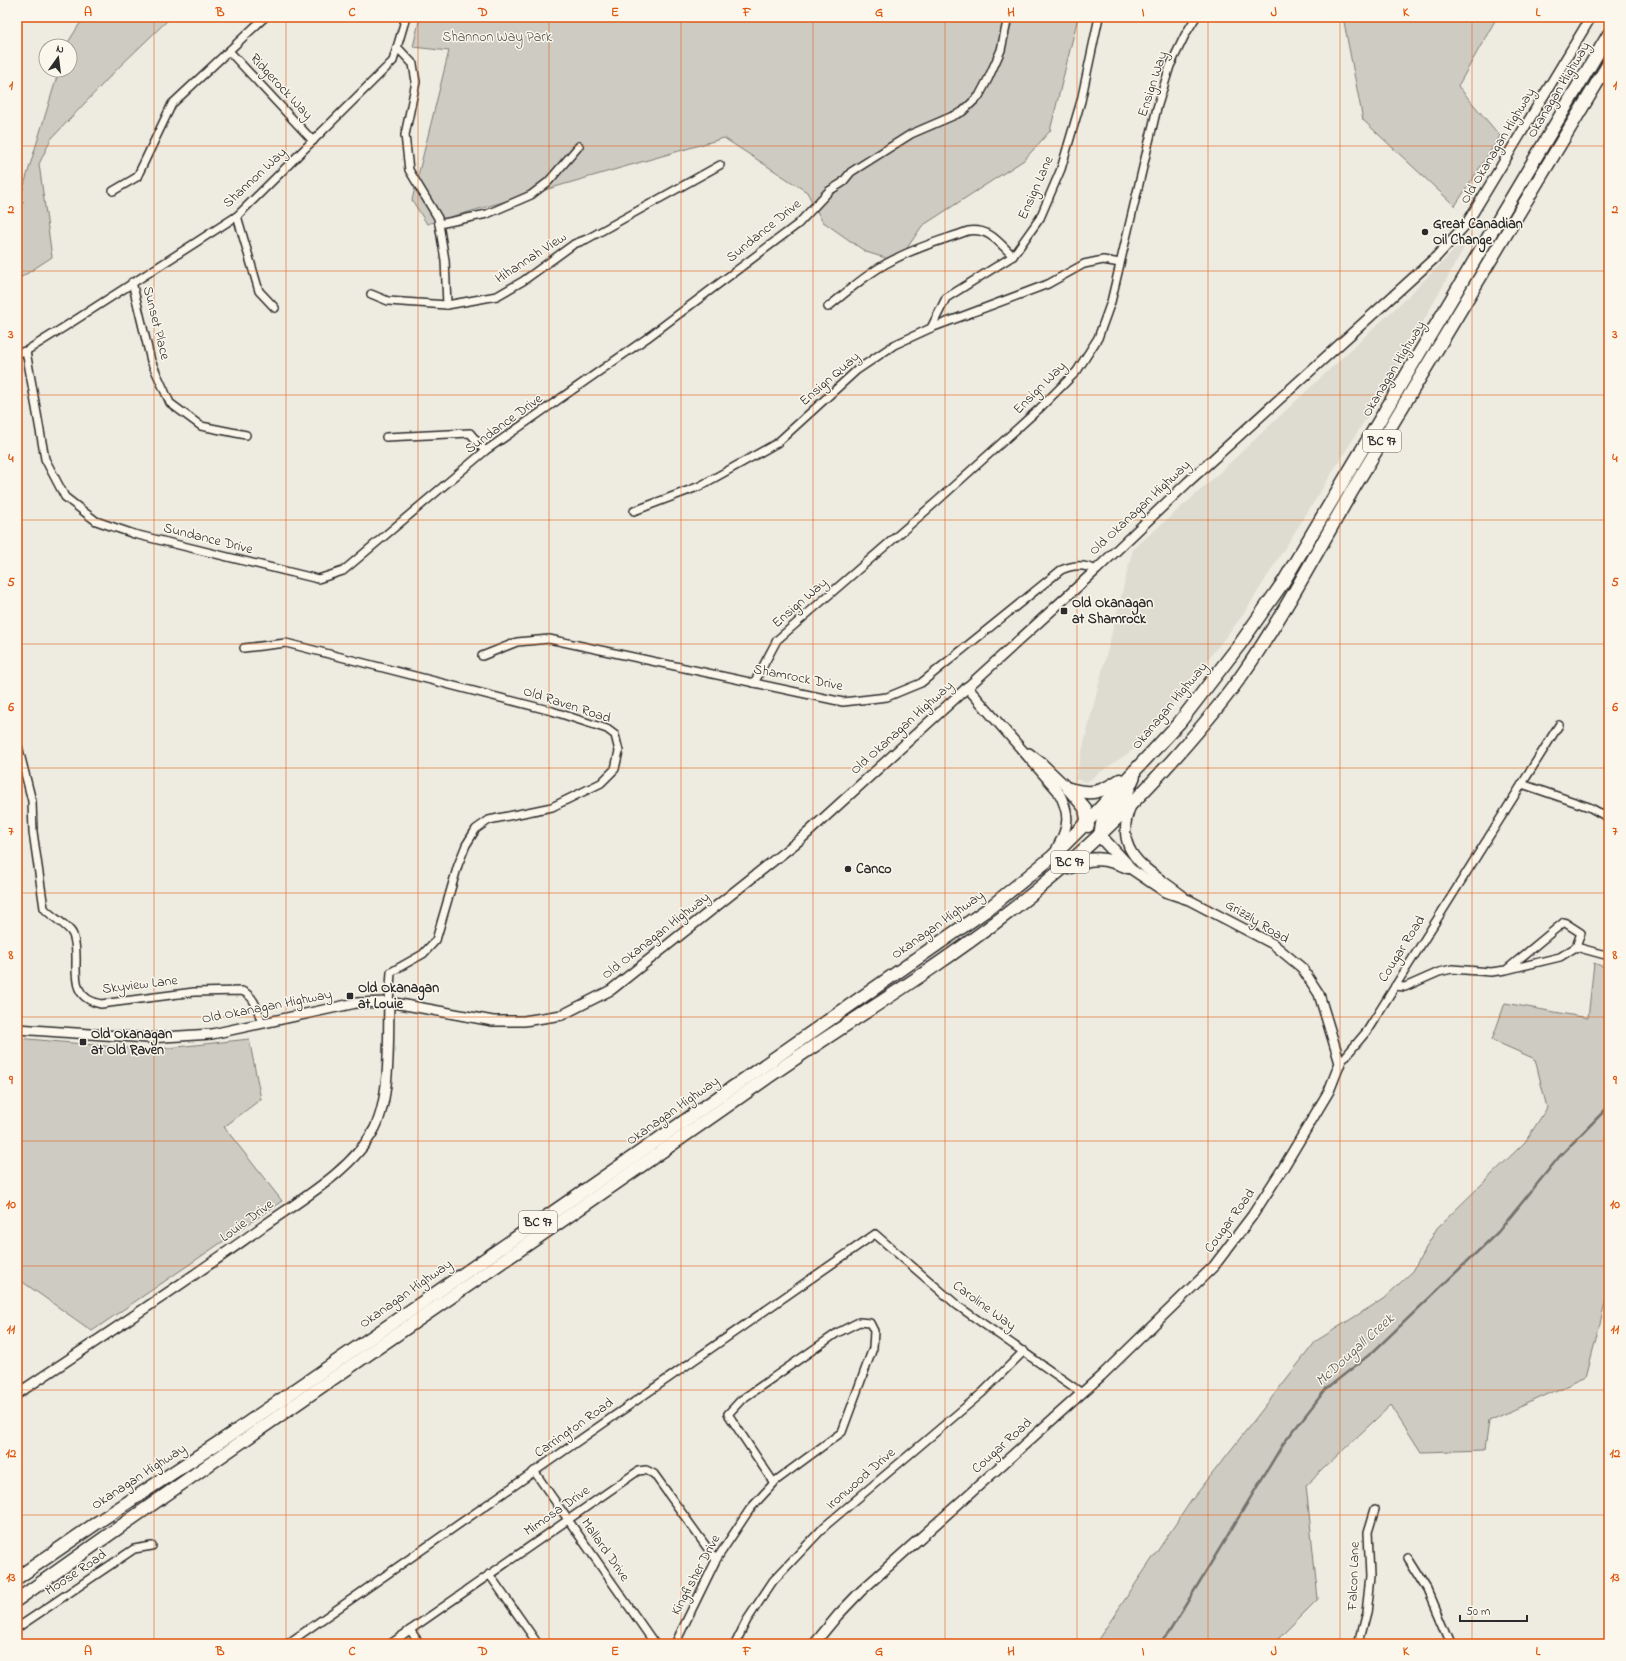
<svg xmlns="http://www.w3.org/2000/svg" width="1626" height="1661" viewBox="0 0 1626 1661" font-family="'Indie Flower',sans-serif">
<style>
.built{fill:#dedbd1}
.green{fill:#cecbc2;stroke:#7c7b76}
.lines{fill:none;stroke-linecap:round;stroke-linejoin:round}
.stream{stroke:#74726e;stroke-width:2.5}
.minor-casing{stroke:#2b2b2b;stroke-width:10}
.tertiary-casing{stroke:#2b2b2b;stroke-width:12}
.trunk-casing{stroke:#2b2b2b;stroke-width:15}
.minor{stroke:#fbf7ec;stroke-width:7}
.tertiary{stroke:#fbf7ec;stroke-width:9}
.trunk{stroke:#fbf7ec;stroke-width:12}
.grid{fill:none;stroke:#df570e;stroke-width:1;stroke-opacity:0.55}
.poi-dot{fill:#2b2b2b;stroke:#fbf7ec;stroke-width:1.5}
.labels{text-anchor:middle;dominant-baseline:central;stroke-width:3;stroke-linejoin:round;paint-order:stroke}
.shield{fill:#fbf7ec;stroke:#696865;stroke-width:1}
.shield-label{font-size:13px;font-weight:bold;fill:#2b2b2b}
.park-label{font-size:14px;fill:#545351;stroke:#fbf7ec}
.street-label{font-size:14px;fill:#2b2b2b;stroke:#fbf7ec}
.poi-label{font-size:14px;font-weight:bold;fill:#2b2b2b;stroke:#fbf7ec;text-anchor:start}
.water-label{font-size:15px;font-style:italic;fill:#555552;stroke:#fbf7ec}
.neatline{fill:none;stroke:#df570e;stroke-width:1.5}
.grid-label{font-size:13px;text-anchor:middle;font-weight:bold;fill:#df570e}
</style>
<rect width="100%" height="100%" fill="#eeebe0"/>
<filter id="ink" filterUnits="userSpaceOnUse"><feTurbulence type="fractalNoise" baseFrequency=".025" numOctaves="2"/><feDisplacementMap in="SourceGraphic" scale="8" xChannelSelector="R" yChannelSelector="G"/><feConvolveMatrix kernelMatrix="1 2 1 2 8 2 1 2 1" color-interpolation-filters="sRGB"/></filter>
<g filter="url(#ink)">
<polygon class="built" points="1472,233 1397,369 1243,615 1140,745 1086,782 1075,779 1133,549 1202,489 1405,299"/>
<g class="green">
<polygon points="84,17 171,17 117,69 51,139 39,164 52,257 17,280 17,206 24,202 20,198 59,70 70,70 70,46 66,46 67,44"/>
<polygon points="420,17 1078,17 1050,131 1024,160 922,226 901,257 892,260 866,252 822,221 807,192 724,138 427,224 412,200 449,51 413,47"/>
<polygon points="1343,17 1497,17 1458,86 1500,136 1455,206 1363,120"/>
<polygon points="1594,963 1609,969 1609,1300 1606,1300 1586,1377 1489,1421 1485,1450 1421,1452 1391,1405 1306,1485 1318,1599 1273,1644 1095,1644 1191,1501 1316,1341 1383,1299 1413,1271 1437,1228 1525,1142 1547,1108 1535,1059 1492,1040 1505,1003 1588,1018"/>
<polygon points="17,1038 150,1050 249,1039 261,1099 224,1127 282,1201 92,1331 17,1278"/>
</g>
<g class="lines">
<polyline class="stream" points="1159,1644 1168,1634 1283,1444 1326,1389 1374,1351 1498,1232 1559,1157 1609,1106"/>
<defs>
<g id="minor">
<polyline points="397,47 413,64 416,82 405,135 409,170 438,218 445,260 447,305"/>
<polyline points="229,51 313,141"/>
<polyline points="113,191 137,177 172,104 265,17"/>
<polyline points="237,216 259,291 275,308"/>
<polyline points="439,224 487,214 531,195 548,182 579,146"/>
<polyline points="132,282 151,361 170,403 201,426 246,435"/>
<polyline points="371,294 388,301 447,305 497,296 523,281 574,244 587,239 720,165"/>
<path d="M828 307C849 290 869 272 893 260 916 247 943 240 968 231 990 228 998 242 1013 256"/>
<polyline points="931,328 946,298 1013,256 1040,218 1061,169 1081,101 1099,17"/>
<polyline points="26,351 45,459 65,497 96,521 134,534 318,579 343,571 485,451 647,338 798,224 829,191 842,183 851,172 911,134 962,112 979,96 988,79 1001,50 1008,17"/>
<polyline points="17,353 26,351 66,326 237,216 393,61 406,17"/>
<polyline points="386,437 470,433 485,451"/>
<polyline points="634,511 700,486 777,443 857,370 894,345 931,328 1048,284 1084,264 1103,260 1120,263"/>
<polyline points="244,648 286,643 552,711 607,729 615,735 619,751 615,769 601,783 552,807 489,820 476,829 466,845 458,865 436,940 423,954 391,972 389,1002"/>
<path d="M482 656 517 642 549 639 843 702 887 697 921 683 1061 570C1073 565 1083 564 1096 570"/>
<polyline points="754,683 777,640 936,502 1040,408 1077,371 1098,338 1111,302 1157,108 1170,66 1185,35 1196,17"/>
<path d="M17 742 32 801 33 832 44 908C51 917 70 926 73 935 83 960 62 996 101 1004L194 992 242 991C256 997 257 1010 262 1023"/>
<polyline points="1522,784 1589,807 1609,818"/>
<polyline points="1576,947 1609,956"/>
<polyline points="1395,986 1405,987 1439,972 1452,969 1491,972 1506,970 1564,922 1581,933 1576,947 1560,957 1506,970"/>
<polyline points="1340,1063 1367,1031 1559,725"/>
<polyline points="534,1471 655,1644"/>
<polyline points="1408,1558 1428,1590 1451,1644"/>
<polyline points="489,1574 538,1644"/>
<polyline points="17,1628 134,1549 152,1546"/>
<polyline points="410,1630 420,1644"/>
<polyline points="287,1644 875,1234 958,1306 1082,1393"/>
<polyline points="390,1644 638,1471 646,1470 654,1474 716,1560"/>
<polyline points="675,1644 716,1560 750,1509 774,1483 728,1414 741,1400 837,1333 859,1322 870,1323 874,1331 873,1348 842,1432 774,1482"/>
<polyline points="735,1644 747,1620 773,1581 825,1526 982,1393 1024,1351"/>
<polyline points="1358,1644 1366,1613 1370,1577 1368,1532 1375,1509"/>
</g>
<g id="tertiary">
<path d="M967 687 1058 791C1070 813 1070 825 1057 848"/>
<polyline points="1029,753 1041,762 1069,789"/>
<path d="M1131 806C1110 855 1152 871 1183 896"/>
<polyline points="17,1029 148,1038 212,1034 356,1003 389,1002 493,1021 524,1021 562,1015 611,990 802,838 1096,570 1188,482 1437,256 1467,223 1591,17"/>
<path d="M17 1394C99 1339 182 1285 262 1227 300 1200 353 1170 375 1128 391 1095 388 1039 389 1002"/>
<polyline points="814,1644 838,1615 861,1591 1101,1376 1214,1266 1252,1216 1283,1168 1329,1091 1340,1063 1319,994 1302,968 1273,944 1189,900 1165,892 1128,867"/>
</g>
<g id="trunk">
<polyline points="1069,789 1085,808 1088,826"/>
<path d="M1069 789C1092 795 1100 793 1120 780"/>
<polyline points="1100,835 1103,819 1125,797 1134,776"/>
<polyline points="1100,836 1126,864"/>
<path d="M1069 868C1089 855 1107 858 1128 867"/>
<polyline points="17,1578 98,1522 230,1435 633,1157 988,909 1052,857 1088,821 1179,723 1240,644 1284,581 1609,34"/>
<path d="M17 1600C262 1424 514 1256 761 1082 841 1026 926 976 1004 916 1067 868 1125 814 1178 754 1200 729 1222 703 1242 675 1285 614 1320 545 1358 481 1442 341 1525 202 1609 63"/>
</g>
</defs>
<use href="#minor" class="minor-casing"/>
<use href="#tertiary" class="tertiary-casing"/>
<use href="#trunk" class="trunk-casing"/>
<use href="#minor" class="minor"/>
<use href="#tertiary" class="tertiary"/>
<use href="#trunk" class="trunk"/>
</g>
</g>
<path class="grid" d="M154 17V1644M286 17V1644M418 17V1644M549 17V1644M681 17V1644M813 17V1644M945 17V1644M1077 17V1644M1208 17V1644M1340 17V1644M1472 17V1644M17 146H1609M17 271H1609M17 395H1609M17 520H1609M17 644H1609M17 768H1609M17 893H1609M17 1017H1609M17 1141H1609M17 1266H1609M17 1390H1609M17 1515H1609"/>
<g class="poi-dot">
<circle cx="1425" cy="232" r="4"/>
<rect x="1060" y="607" width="8" height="8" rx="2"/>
<circle cx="848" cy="869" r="4"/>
<rect x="346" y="992" width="8" height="8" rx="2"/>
<rect x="79" y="1038" width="8" height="8" rx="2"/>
</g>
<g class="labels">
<g class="shield">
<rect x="1363" y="430" width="38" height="22" rx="3"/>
<rect x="1051" y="851" width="38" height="22" rx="3"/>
<rect x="519" y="1211" width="38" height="22" rx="3"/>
</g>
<g class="shield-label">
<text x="1382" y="441">BC 97</text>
<text x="1070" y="862">BC 97</text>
<text x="538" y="1222">BC 97</text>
</g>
<g class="park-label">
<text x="497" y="37">Shannon Way Park</text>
</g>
<g class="street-label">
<text transform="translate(1153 84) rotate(-72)">Ensign Way</text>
<text transform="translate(281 87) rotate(47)">Ridgerock Way</text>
<text transform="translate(1559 90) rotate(-59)">Okanagan Highway</text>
<text transform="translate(1498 146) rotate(-59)">Old Okanagan Highway</text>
<text transform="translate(255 178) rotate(-43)">Shannon Way</text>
<text transform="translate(1036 188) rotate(-66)">Ensign Lane</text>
<text transform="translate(764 231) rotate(-39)">Sundance Drive</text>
<text transform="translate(531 258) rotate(-33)">Hihannah View</text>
<text transform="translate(156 323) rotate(76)">Sunset Place</text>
<text transform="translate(1394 369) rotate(-59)">Okanagan Highway</text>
<text transform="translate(830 379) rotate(-41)">Ensign Quay</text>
<text transform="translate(1040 388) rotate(-45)">Ensign Way</text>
<text transform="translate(504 424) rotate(-36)">Sundance Drive</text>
<text transform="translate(1140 508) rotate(-43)">Old Okanagan Highway</text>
<text transform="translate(208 539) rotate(14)">Sundance Drive</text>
<text transform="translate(800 603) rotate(-41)">Ensign Way</text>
<text transform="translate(798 678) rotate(11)">Shamrock Drive</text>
<text transform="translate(567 705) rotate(18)">Old Raven Road</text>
<text transform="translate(1170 706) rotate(-50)">Okanagan Highway</text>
<text transform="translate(902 728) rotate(-42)">Old Okanagan Highway</text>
<text transform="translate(1257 922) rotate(31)">Grizzly Road</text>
<text transform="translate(938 925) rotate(-35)">Okanagan Highway</text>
<text transform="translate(656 936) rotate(-38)">Old Okanagan Highway</text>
<text transform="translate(1402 949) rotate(-58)">Cougar Road</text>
<text transform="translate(140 985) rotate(-7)">Skyview Lane</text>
<text transform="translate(267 1007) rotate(-11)">Old Okanagan Highway</text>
<text transform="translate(673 1111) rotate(-35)">Okanagan Highway</text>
<text transform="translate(247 1221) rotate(-36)">Louie Drive</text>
<text transform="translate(1230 1221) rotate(-54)">Cougar Road</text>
<text transform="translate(406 1294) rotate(-35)">Okanagan Highway</text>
<text transform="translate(984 1306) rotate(36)">Caroline Way</text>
<text transform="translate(574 1428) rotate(-35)">Carrington Road</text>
<text transform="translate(1002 1446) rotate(-42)">Cougar Road</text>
<text transform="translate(139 1477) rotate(-33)">Okanagan Highway</text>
<text transform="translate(861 1479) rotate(-41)">Ironwood Drive</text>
<text transform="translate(557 1511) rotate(-35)">Mimosa Drive</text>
<text transform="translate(605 1550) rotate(55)">Mallard Drive</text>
<text transform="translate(76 1573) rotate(-34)">Moose Road</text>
<text transform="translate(696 1575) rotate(-62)">Kingfisher Drive</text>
<text transform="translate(1354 1576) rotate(-88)">Falcon Lane</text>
</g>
<g class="poi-label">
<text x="1433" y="224">Great Canadian<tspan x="1433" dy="16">Oil Change</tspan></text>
<text x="1072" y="603">Old Okanagan<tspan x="1072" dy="16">at Shamrock</tspan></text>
<text x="856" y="869">Canco</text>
<text x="358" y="988">Old Okanagan<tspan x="358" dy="16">at Louie</tspan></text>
<text x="91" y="1034">Old Okanagan<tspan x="91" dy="16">at Old Raven</tspan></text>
</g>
<g class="water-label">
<text transform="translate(1355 1350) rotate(-42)">McDougall Creek</text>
</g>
</g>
<rect width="1626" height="1661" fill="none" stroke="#fbf7ec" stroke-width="44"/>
<g transform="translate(58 58) rotate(14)"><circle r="19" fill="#fbf7ec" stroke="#a8a59f"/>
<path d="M0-3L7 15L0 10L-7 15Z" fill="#2b2b2b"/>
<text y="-6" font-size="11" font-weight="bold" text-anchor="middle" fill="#2b2b2b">N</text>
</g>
<path d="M1460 1615v6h67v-6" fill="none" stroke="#2b2b2b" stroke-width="2"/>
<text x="1466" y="1615" font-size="12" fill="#2b2b2b" stroke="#fbf7ec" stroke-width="3" paint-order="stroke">50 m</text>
<rect x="22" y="22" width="1582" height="1617" class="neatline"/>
<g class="grid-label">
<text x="88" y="16">A</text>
<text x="220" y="16">B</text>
<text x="352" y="16">C</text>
<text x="483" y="16">D</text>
<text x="615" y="16">E</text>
<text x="747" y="16">F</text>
<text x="879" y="16">G</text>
<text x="1011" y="16">H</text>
<text x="1143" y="16">I</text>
<text x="1274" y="16">J</text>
<text x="1406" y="16">K</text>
<text x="1538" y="16">L</text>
<text x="11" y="89">1</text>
<text x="1615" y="89">1</text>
<text x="11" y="213">2</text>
<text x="1615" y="213">2</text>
<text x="11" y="338">3</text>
<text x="1615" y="338">3</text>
<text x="11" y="462">4</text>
<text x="1615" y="462">4</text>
<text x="11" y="586">5</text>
<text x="1615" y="586">5</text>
<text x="11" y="711">6</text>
<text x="1615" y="711">6</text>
<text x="11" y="835">7</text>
<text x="1615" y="835">7</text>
<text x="11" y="959">8</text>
<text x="1615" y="959">8</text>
<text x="11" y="1084">9</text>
<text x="1615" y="1084">9</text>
<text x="11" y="1208">10</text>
<text x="1615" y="1208">10</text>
<text x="11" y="1333">11</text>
<text x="1615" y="1333">11</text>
<text x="11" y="1457">12</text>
<text x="1615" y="1457">12</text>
<text x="11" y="1581">13</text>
<text x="1615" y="1581">13</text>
<text x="88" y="1655">A</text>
<text x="220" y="1655">B</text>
<text x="352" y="1655">C</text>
<text x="483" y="1655">D</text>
<text x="615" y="1655">E</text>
<text x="747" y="1655">F</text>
<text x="879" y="1655">G</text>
<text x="1011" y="1655">H</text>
<text x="1143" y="1655">I</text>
<text x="1274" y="1655">J</text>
<text x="1406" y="1655">K</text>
<text x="1538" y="1655">L</text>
</g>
</svg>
